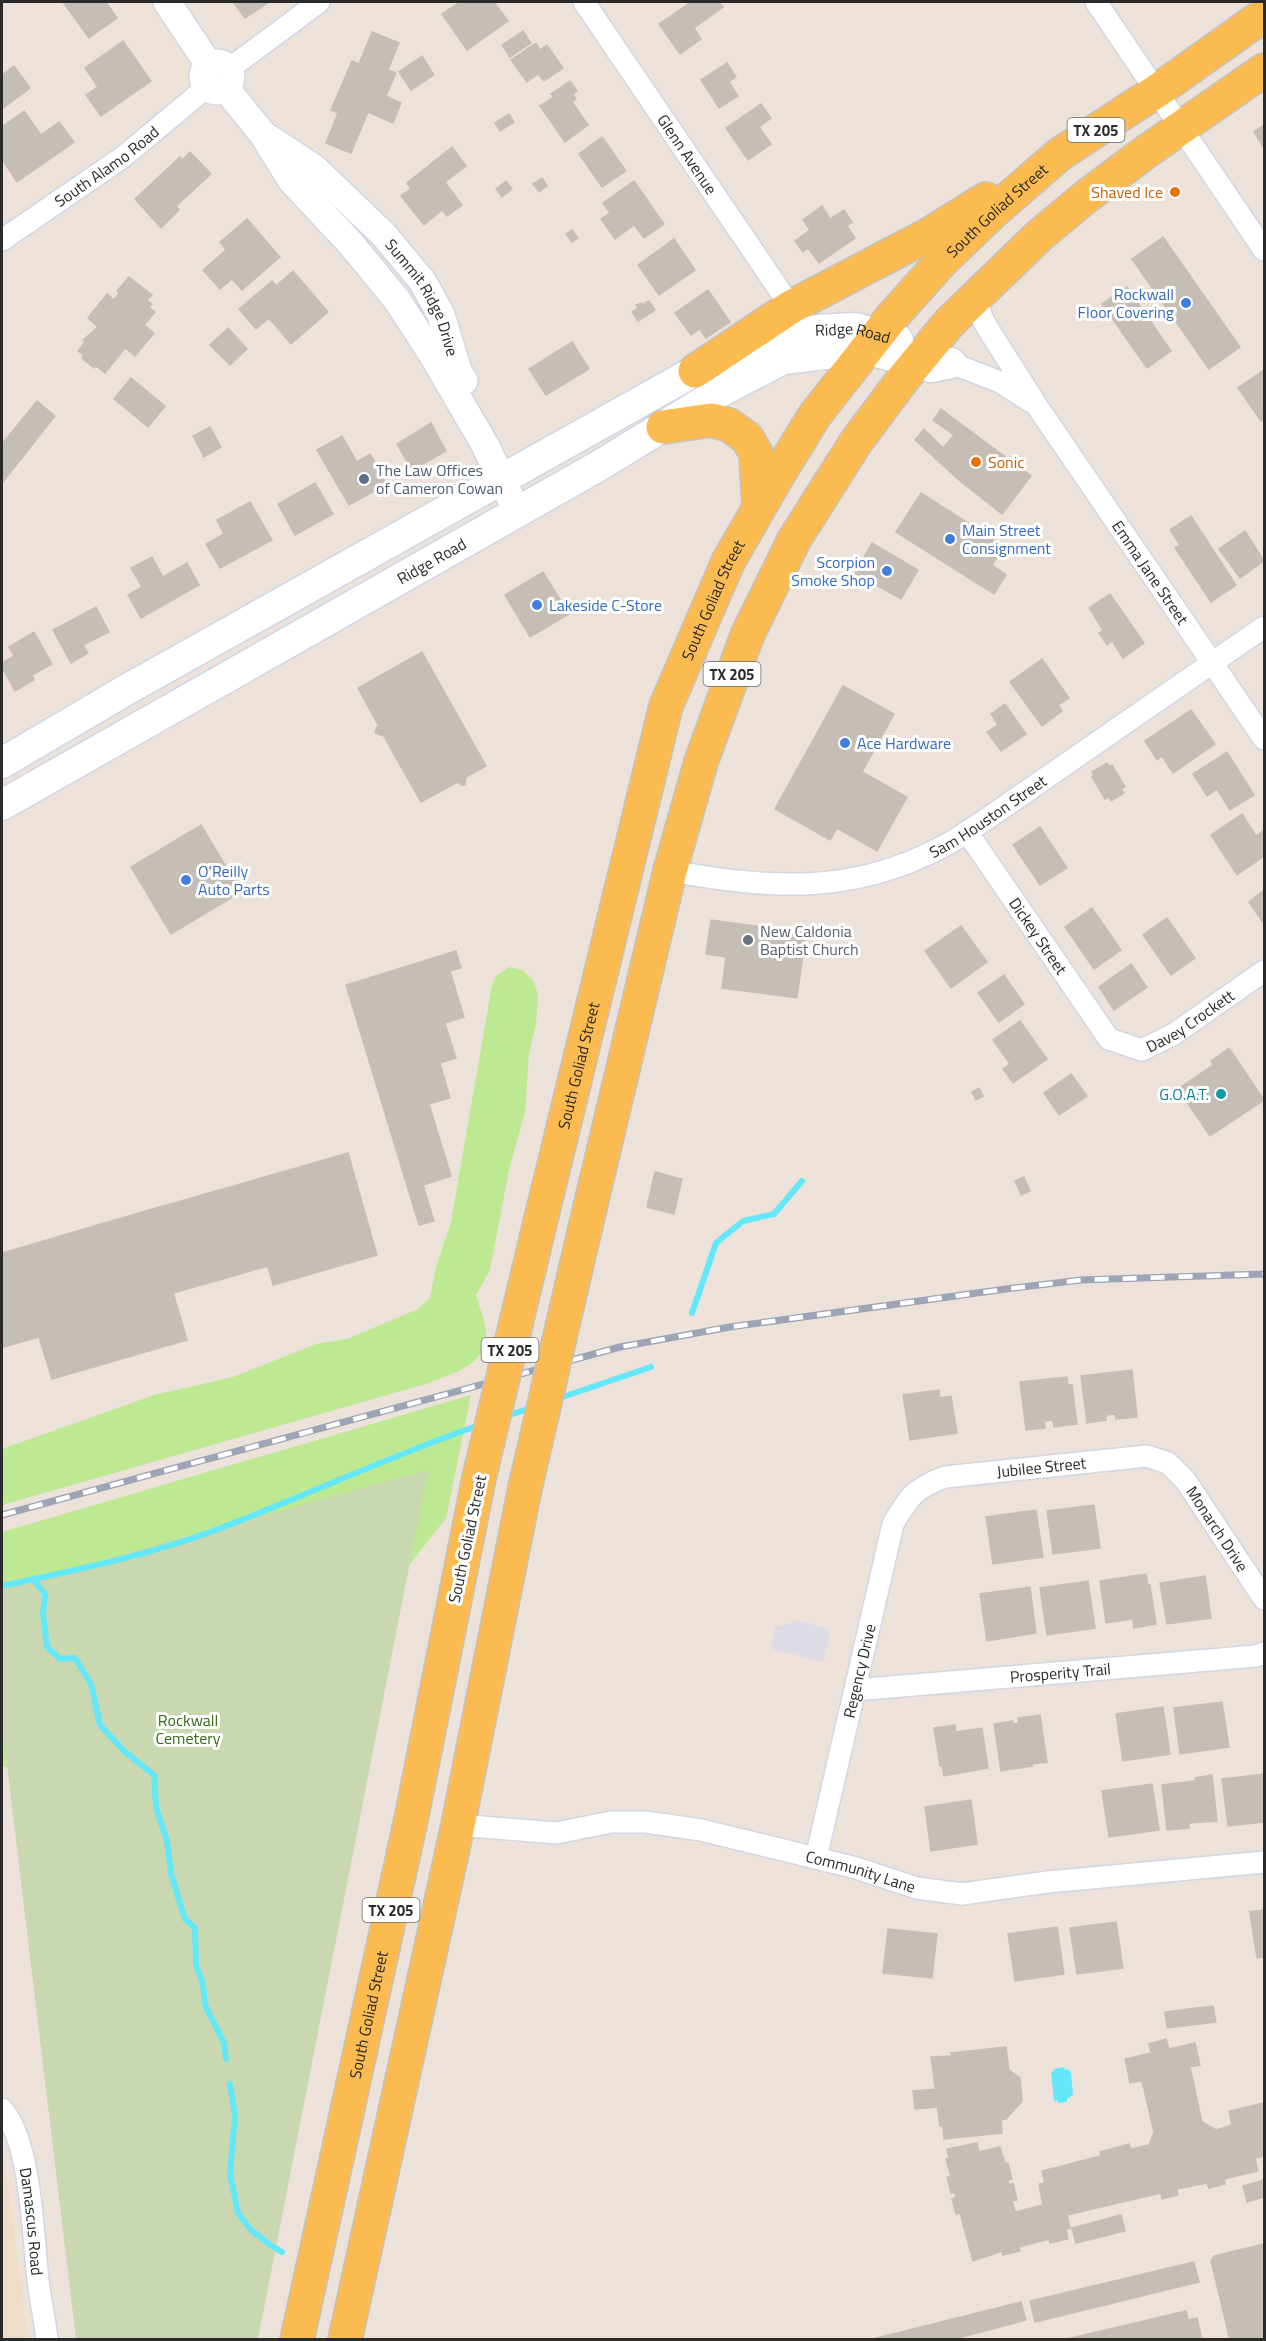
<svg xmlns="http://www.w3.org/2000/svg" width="1266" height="2341" viewBox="0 0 1266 2341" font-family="'Titillium Web',sans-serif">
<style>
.industrial{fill:#dddbe5}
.education{fill:#f0ddc8}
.green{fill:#bce991}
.cemetery{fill:#c9d8b0}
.water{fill:#63e7f9}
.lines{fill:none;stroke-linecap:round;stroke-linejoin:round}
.stream{stroke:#63e7f9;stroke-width:6}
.building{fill:#c4beb6;stroke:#c8beb4;stroke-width:1.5}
.minor-casing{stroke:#cfd6e4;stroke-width:24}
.tertiary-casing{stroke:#cfd6e4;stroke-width:30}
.secondary-casing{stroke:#cfd6e4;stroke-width:33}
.primary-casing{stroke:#c3c3c3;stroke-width:36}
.minor{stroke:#fff;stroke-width:21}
.tertiary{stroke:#fff;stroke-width:27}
.secondary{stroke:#fff;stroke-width:30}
.primary{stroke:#fcbb50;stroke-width:33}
.rail-casing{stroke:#9ca4b6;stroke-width:7}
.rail{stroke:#fff;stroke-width:4.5;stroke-dasharray:14;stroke-linecap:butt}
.primary-bridge-casing{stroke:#c3c3c3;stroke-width:36;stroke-linecap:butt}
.primary-bridge{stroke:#fcbb50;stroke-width:33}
.food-dot{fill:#e8710a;stroke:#fff;stroke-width:2}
.shop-dot{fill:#3f7fe0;stroke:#fff;stroke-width:2}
.service-dot{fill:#5c6f8a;stroke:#fff;stroke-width:2}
.worship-dot{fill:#6b7280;stroke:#fff;stroke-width:2}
.culture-dot{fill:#0f9aa8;stroke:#fff;stroke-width:2}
.labels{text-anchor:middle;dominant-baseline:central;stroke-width:6;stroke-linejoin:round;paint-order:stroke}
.shield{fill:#fff;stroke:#6a6a6a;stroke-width:1.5}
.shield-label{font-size:15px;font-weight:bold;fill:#2a2a2a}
.street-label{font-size:16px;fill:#2a2a2a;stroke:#fff}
.food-label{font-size:16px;fill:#c56008;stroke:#fff;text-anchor:end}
.shop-label{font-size:16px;fill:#366cbe;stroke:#fff;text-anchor:start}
.service-label{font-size:16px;fill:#4e5e75;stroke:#fff;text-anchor:start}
.worship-label{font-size:16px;fill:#5b616d;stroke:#fff;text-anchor:start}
.culture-label{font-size:16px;fill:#0d838f;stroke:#fff;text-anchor:end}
.park-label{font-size:16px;fill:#336c14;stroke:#fff}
</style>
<rect width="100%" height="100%" fill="#ede2da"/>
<polygon class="industrial" points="799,1620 830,1630 824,1662 771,1649 775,1628"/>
<polygon class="education" points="2,2150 4,2155 28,2339 2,2339"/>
<g class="green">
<path d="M509 967 523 970 533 980 538 994 536 1024 529 1053 525 1112 509 1170 490 1270 476 1295C479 1307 485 1319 486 1331 489 1365 454 1372 429 1383L2 1505V1449L154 1395 233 1377 316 1344 347 1339 418 1309 430 1298 436 1267 451 1222 492 985 496 976Z"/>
<polygon points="471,1395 446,1518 383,1599 83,1788 2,1766 2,1532"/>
</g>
<polygon class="cemetery" points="428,1470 258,2339 76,2339 2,1724 2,1588"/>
<polygon class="water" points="1064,2067 1065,2070 1068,2069 1071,2072 1073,2095 1067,2099 1067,2102 1058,2103 1058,2100 1054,2101 1051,2072 1054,2071 1054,2069"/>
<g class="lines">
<g class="stream">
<polyline points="692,1313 716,1243 743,1221 774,1214 802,1181"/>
<polyline points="557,1399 651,1367"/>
<polyline points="503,1417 534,1407"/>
<polyline points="33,1579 45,1594 43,1615 47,1647 60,1659 75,1658 91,1684 100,1725 124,1751 154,1775 156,1807 167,1841 171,1874 185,1919 195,1928 196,1966 203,1984 205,2005 224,2043 226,2059"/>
<path d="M2 1586C75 1570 151 1555 221 1528 308 1495 392 1455 480 1425"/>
<polyline points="230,2084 235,2115 230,2174 238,2213 250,2229 270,2245 282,2252"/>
</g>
</g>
<g class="building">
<polygon points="63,2 106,2 117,18 89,38"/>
<polygon points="233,2 269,2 245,18"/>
<polygon points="460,2 494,2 508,21 467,50 442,14"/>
<polygon points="691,2 719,2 723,7 694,28 701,39 680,54 659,24"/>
<polygon points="523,31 531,43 510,57 502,45"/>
<polygon points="372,32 399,43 388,70 396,73 386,96 401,103 393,123 368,112 351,153 326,143 338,113 331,110 352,61 359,64"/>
<polygon points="123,41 151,81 101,116 86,95 98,87 85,68"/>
<polygon points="536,43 540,50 547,45 563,68 544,81 538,74 527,82 511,60"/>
<polygon points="422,56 434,75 411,90 399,72"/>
<polygon points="727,63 736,77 729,82 738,96 719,108 701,80"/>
<polygon points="14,66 30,88 2,109 2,75"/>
<polygon points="570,81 577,91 573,94 576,99 572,102 588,125 565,142 540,106 554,97 551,94"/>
<polygon points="761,104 771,118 759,127 771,144 748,160 726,128"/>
<polygon points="24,111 41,135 59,122 74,142 17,182 2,159 2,127"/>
<polygon points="509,114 514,122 500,131 495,123"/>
<polygon points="1264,125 1264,148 1254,132"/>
<polygon points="602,137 626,171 602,187 579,154"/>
<polygon points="452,147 466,166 445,182 462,205 447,216 442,210 424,225 401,196 411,189 407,183"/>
<polygon points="190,152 211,174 176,206 179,210 161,228 135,199 180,157 182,160"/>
<polygon points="542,178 547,186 539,192 533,184"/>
<polygon points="506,181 512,189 502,197 496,189"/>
<polygon points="634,181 664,224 644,238 634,225 615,239 601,219 610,213 603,203"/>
<polygon points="822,206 830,219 844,210 852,222 847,226 855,238 819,263 808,248 803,252 795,241 810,230 803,220"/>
<polygon points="247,219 280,257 242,290 232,279 220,289 203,270 226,250 220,242"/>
<polygon points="572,230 578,238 572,242 566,234"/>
<polygon points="1163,237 1240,347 1209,369 1132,259"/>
<polygon points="674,239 695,270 659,295 638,265"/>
<polygon points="293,271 328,312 291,344 269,318 256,329 239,309 272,281 276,286"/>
<polygon points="129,277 152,295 147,300 152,304 149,307 155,312 144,325 154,333 135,356 125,348 105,373 96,366 94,368 82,358 84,355 78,351 85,342 83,340 98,327 88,318 107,294 114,300 119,293 117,291"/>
<polygon points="1127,287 1171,351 1147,368 1102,304"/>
<polygon points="708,290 730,322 706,338 700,329 691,335 675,313"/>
<polygon points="649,301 655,310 638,321 632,312 638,308 636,305 641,303 642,305"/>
<polygon points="228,328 247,349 230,365 210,345"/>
<polygon points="572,342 589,369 546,395 529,369"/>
<polygon points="1264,370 1264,419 1261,421 1238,388"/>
<polygon points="131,378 165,406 148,427 114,399"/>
<polygon points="37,401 55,416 2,483 2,444"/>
<polygon points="941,409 1031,476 1002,514 960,481 915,440 924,429 943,448 954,435 933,420"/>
<polygon points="431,423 446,451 412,470 397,444"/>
<polygon points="210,427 221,447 204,457 193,436"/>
<polygon points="342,436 357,462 370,454 387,484 349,505 317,450"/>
<polygon points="315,483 333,514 295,535 278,504"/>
<polygon points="921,493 1004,546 992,565 1006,575 994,594 896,532"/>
<polygon points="250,502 272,540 220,568 206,544 224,534 217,520"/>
<polygon points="1191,516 1236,585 1211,602 1175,548 1180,545 1170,530"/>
<polygon points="1245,531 1264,561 1240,578 1219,549"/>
<polygon points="872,543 918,570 901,599 855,573"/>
<polygon points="152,557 163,577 187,563 199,585 141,618 128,595 142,587 131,568"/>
<polygon points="543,572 569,614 530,637 505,595"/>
<polygon points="1110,594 1144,643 1123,658 1112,641 1107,645 1099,633 1103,630 1089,608"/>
<polygon points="96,607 109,632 83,645 88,653 71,663 53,630"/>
<polygon points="34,632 52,664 32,675 34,680 15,691 2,667 2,663 14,656 9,647"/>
<polygon points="422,652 486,766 466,777 465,785 461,785 458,782 421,802 383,735 379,735 375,732 378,725 358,688"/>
<polygon points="1042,659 1069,698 1058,705 1062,711 1042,726 1010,682"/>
<polygon points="843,686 894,714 862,772 907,797 877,851 837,828 830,840 775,809"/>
<polygon points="1005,704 1026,734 1001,751 987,732 998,725 991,714"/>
<polygon points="1191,710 1215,744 1173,773 1162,756 1157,760 1145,741"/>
<polygon points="1227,752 1254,795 1230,810 1217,789 1207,796 1193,774"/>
<polygon points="1107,763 1109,766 1112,765 1125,787 1121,789 1124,793 1111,801 1109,797 1105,799 1092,777 1094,775 1092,772"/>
<polygon points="1242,814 1256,836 1264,830 1264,856 1237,875 1211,835"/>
<polygon points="201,825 241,892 171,934 131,867"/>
<polygon points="1040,827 1067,868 1040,885 1013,845"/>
<polygon points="1264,890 1264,919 1262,921 1249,902"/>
<polygon points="1092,908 1121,950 1094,969 1065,927"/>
<polygon points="1167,918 1195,958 1171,975 1143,935"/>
<polygon points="711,920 806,933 797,998 722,988 726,957 706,954"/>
<polygon points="961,926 987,962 951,988 925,951"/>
<polygon points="456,951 461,968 450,971 464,1017 445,1023 456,1058 440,1063 450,1098 429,1104 451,1176 423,1185 434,1221 419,1225 346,985"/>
<polygon points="1131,964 1147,987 1114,1010 1099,987"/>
<polygon points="1004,975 1024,1004 999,1022 978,993"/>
<polygon points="1020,1021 1047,1059 1013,1083 1003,1069 1010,1064 993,1040"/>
<polygon points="1229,1048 1264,1100 1210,1136 1178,1089 1213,1065 1211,1061"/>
<polygon points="1071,1074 1087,1096 1059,1115 1044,1093"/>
<polygon points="979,1088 983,1096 976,1100 972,1092"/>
<polygon points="348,1153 377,1255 273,1285 244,1183"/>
<polygon points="655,1172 682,1179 674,1214 647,1207"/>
<polygon points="1024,1177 1030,1191 1021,1195 1015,1181"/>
<polygon points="244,1183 268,1266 173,1293 149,1210"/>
<polygon points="149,1210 187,1340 52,1379 39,1337 7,1346 2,1326 2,1253"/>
<polygon points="2,1326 7,1346 2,1348"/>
<polygon points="1132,1370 1137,1417 1116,1419 1115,1414 1106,1415 1106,1420 1087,1423 1081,1376"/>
<polygon points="1067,1377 1068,1385 1072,1385 1077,1424 1054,1427 1053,1420 1044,1421 1045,1428 1026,1430 1020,1382"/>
<polygon points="939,1390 940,1398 951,1396 957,1433 910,1440 903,1395"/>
<polygon points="1094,1505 1100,1548 1053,1554 1047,1511"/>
<polygon points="1036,1510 1043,1557 993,1564 986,1517"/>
<polygon points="1146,1574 1148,1585 1150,1585 1156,1624 1134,1628 1133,1619 1106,1623 1100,1581"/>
<polygon points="1205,1576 1211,1618 1167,1624 1160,1583"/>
<polygon points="1088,1581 1095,1628 1047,1635 1040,1588"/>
<polygon points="1030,1587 1036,1633 987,1641 980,1594"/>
<polygon points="1222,1702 1229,1747 1180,1754 1174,1708"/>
<polygon points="1163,1707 1170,1754 1123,1761 1116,1714"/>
<polygon points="1040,1715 1047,1762 1032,1764 1032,1766 1001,1771 994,1724 1013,1721 1013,1724 1019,1723 1018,1718"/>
<polygon points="955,1725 956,1732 982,1728 988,1768 944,1776 942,1766 940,1766 934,1728"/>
<polygon points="1264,1774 1264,1822 1228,1826 1222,1779"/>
<polygon points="1212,1775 1217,1821 1189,1823 1189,1828 1167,1830 1162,1785 1195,1781 1195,1778"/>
<polygon points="1152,1784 1159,1830 1109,1837 1102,1791"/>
<polygon points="971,1800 977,1844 931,1851 925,1807"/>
<polygon points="1264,1910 1264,1957 1257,1958 1250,1912"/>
<polygon points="1116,1922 1123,1968 1077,1974 1070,1928"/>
<polygon points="1057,1927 1064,1974 1015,1981 1008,1934"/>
<polygon points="888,1929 937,1934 932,1978 883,1973"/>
<polygon points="1213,2006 1216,2022 1167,2028 1165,2012"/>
<polygon points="1166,2039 1169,2049 1195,2043 1200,2065 1190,2067 1202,2122 1216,2130 1232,2125 1229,2111 1264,2103 1264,2156 1255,2158 1258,2171 1224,2179 1225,2184 1209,2188 1207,2183 1177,2189 1178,2195 1162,2199 1161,2193 1067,2215 1070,2228 1066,2229 1068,2239 1050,2243 1049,2239 1019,2247 1020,2251 1003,2255 1002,2251 973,2261 960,2213 956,2214 952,2199 956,2197 955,2193 951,2193 947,2177 951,2177 946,2159 949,2158 947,2149 977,2143 979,2152 1000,2147 1005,2164 1008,2163 1012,2179 1008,2180 1009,2185 1013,2183 1017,2200 1012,2201 1015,2212 1043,2205 1039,2184 1045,2183 1042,2171 1101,2156 1100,2152 1129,2144 1131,2149 1149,2145 1154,2132 1142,2081 1130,2083 1125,2059 1151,2053 1149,2044"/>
<polygon points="1006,2047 1009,2070 1020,2078 1022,2101 1006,2119 1001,2120 1002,2133 944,2139 943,2126 940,2126 931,2057 952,2056 951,2053"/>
<polygon points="936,2089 938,2107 915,2109 913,2091"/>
<polygon points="1264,2180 1264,2197 1247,2202 1243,2186"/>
<polygon points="1121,2215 1125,2231 1076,2243 1072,2228"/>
<polygon points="1264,2244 1264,2340 1230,2340 1211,2261 1214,2256"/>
<polygon points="1194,2262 1199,2282 1035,2322 1030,2301"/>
<polygon points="1021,2302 1026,2320 951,2340 869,2340"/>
<polygon points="1186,2311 1188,2320 1197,2318 1202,2340 1067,2339"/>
</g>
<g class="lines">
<defs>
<g id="minor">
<path id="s1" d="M584 2 791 307"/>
<polyline points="1096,2 1264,250"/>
<polyline points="229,69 319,2"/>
<path id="s2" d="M2 240 123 157 207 87"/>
<path id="s3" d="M976 297 982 318 990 332 1037 406 1264 739"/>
<polyline points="951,363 1000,382 1031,402"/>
<path id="s4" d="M967 832 1109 1039 1142 1050 1174 1034 1264 971"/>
<path id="s5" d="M670 871C768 888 850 896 942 847 958 839 973 828 988 818L1264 627"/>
<path id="s6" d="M855 1690 1256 1656 1264 1653"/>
<path id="s7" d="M458 1825 556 1833 611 1822H646L701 1830 816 1858 856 1868 917 1888 962 1894 1048 1882 1264 1862"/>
<path id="s8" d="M816 1858 893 1524C909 1496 915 1488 945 1477L1147 1456 1168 1463 1186 1481 1264 1599"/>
<path id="s9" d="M2 2109C31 2141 33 2235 38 2280 40 2300 45 2319 47 2340"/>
</g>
<g id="tertiary">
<polyline points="167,2 209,65"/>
<circle cx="217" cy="77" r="14"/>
<polyline points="226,89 262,133 292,181 351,244 397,300 432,354 485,445 517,511"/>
<path id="s10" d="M270 139 314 168 384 235 423 282 441 315 458 371 464 381"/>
</g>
<g id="secondary">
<path id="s11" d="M2 763 126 690 695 371 763 340 817 330 855 328 898 340"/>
<path id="s12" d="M2 805 602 464 716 394 783 359 867 349 931 367 951 363"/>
</g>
<g id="primary">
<polyline points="695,371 791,307 928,235 986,199"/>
<polyline points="663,427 711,420 729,425 747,438 756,453 759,507"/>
<path id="s13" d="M540 1223 666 706 728 562 778 475 815 415 891 318 941 262 993 212 1060 154 1157 91 1264 15"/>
<polyline points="584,1233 670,871 701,762 747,636 794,540 856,442 903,379 949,323 1040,235 1087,196 1143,154 1264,70"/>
<path id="s14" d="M297 2340 412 1815 479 1478"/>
<polyline points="345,2340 458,1825 525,1488"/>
</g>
</defs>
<use href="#minor" class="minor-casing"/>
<use href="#tertiary" class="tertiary-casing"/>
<use href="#secondary" class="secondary-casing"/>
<use href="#primary" class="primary-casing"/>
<use href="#minor" class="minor"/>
<use href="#tertiary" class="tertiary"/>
<use href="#secondary" class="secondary"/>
<use href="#primary" class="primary"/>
<defs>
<polyline id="rail" points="2,1515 620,1347 730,1327 1006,1289 1081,1280 1264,1274"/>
</defs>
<use href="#rail" class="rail-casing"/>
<use href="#rail" class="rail"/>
<defs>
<g id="primary-bridge">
<polyline points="479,1478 540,1223"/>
<polyline points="525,1488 584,1233"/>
</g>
</defs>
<use href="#primary-bridge" class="primary-bridge-casing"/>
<use href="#primary-bridge" class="primary-bridge"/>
</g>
<g class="food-dot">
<circle cx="1175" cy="192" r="6"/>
<circle cx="976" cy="462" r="6"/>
</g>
<g class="shop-dot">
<circle cx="1186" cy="303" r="6"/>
<circle cx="950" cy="539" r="6"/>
<circle cx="887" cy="571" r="6"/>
<circle cx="537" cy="605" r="6"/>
<circle cx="845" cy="743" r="6"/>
<circle cx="186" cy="880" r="6"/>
</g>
<circle class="service-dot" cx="364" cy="479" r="6"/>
<circle class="worship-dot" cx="748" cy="940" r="6"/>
<circle class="culture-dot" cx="1221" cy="1094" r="6"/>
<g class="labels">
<g class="shield">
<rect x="1067.5" y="118" width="57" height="24" rx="4.5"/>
<rect x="703.5" y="662" width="57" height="24" rx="4.5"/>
<rect x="481.5" y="1338" width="57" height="24" rx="4.5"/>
<rect x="362.5" y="1898" width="57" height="24" rx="4.5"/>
</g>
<g class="shield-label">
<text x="1096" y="130">TX 205</text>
<text x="732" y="674">TX 205</text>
<text x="510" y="1350">TX 205</text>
<text x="391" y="1910">TX 205</text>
</g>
<g class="street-label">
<text stroke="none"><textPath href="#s1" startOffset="184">Glenn Avenue</textPath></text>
<text stroke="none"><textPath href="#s2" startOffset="128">South Alamo Road</textPath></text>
<text stroke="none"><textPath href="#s13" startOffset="1134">South Goliad Street</textPath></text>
<text stroke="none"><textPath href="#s10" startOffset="224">Summit Ridge Drive</textPath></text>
<text stroke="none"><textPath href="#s11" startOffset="962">Ridge Road</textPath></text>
<text stroke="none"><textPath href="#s12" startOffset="494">Ridge Road</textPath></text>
<text stroke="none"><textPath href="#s3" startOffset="327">Emma Jane Street</textPath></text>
<text stroke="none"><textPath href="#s13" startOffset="648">South Goliad Street</textPath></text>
<text stroke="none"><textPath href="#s5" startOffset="334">Sam Houston Street</textPath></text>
<text stroke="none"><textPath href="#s4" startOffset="126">Dickey Street</textPath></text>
<text stroke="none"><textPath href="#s4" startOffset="342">Davey Crockett</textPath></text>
<text stroke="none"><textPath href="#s13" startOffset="162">South Goliad Street</textPath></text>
<text stroke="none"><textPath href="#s8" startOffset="512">Jubilee Street</textPath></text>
<text stroke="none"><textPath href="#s8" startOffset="723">Monarch Drive</textPath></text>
<text transform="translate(467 1539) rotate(-78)">South Goliad Street</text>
<text stroke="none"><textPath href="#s8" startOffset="192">Regency Drive</textPath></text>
<text stroke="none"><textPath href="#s6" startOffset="206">Prosperity Trail</textPath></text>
<text stroke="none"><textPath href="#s7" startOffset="410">Community Lane</textPath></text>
<text stroke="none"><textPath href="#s14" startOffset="333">South Goliad Street</textPath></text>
<text stroke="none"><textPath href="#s9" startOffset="118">Damascus Road</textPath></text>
</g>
<g class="food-label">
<text x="1163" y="192">Shaved Ice</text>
<text x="988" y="462" text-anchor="start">Sonic</text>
</g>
<g class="shop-label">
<text x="1174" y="294" text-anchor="end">Rockwall<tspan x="1174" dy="18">Floor Covering</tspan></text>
<text x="962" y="530">Main Street<tspan x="962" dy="18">Consignment</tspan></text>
<text x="875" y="562" text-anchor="end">Scorpion<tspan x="875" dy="18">Smoke Shop</tspan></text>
<text x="549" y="605">Lakeside C-Store</text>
<text x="857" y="743">Ace Hardware</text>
<text x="198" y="871">O'Reilly<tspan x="198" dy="18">Auto Parts</tspan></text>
</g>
<g class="service-label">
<text x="376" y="470">The Law Offices<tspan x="376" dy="18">of Cameron Cowan</tspan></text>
</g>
<g class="worship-label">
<text x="760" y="931">New Caldonia<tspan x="760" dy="18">Baptist Church</tspan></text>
</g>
<g class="culture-label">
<text x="1209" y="1094">G.O.A.T.</text>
</g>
<g class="park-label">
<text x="188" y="1720">Rockwall<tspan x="188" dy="18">Cemetery</tspan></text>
</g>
</g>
<rect width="1266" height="2341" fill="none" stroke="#2a2a2a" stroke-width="6"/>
</svg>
